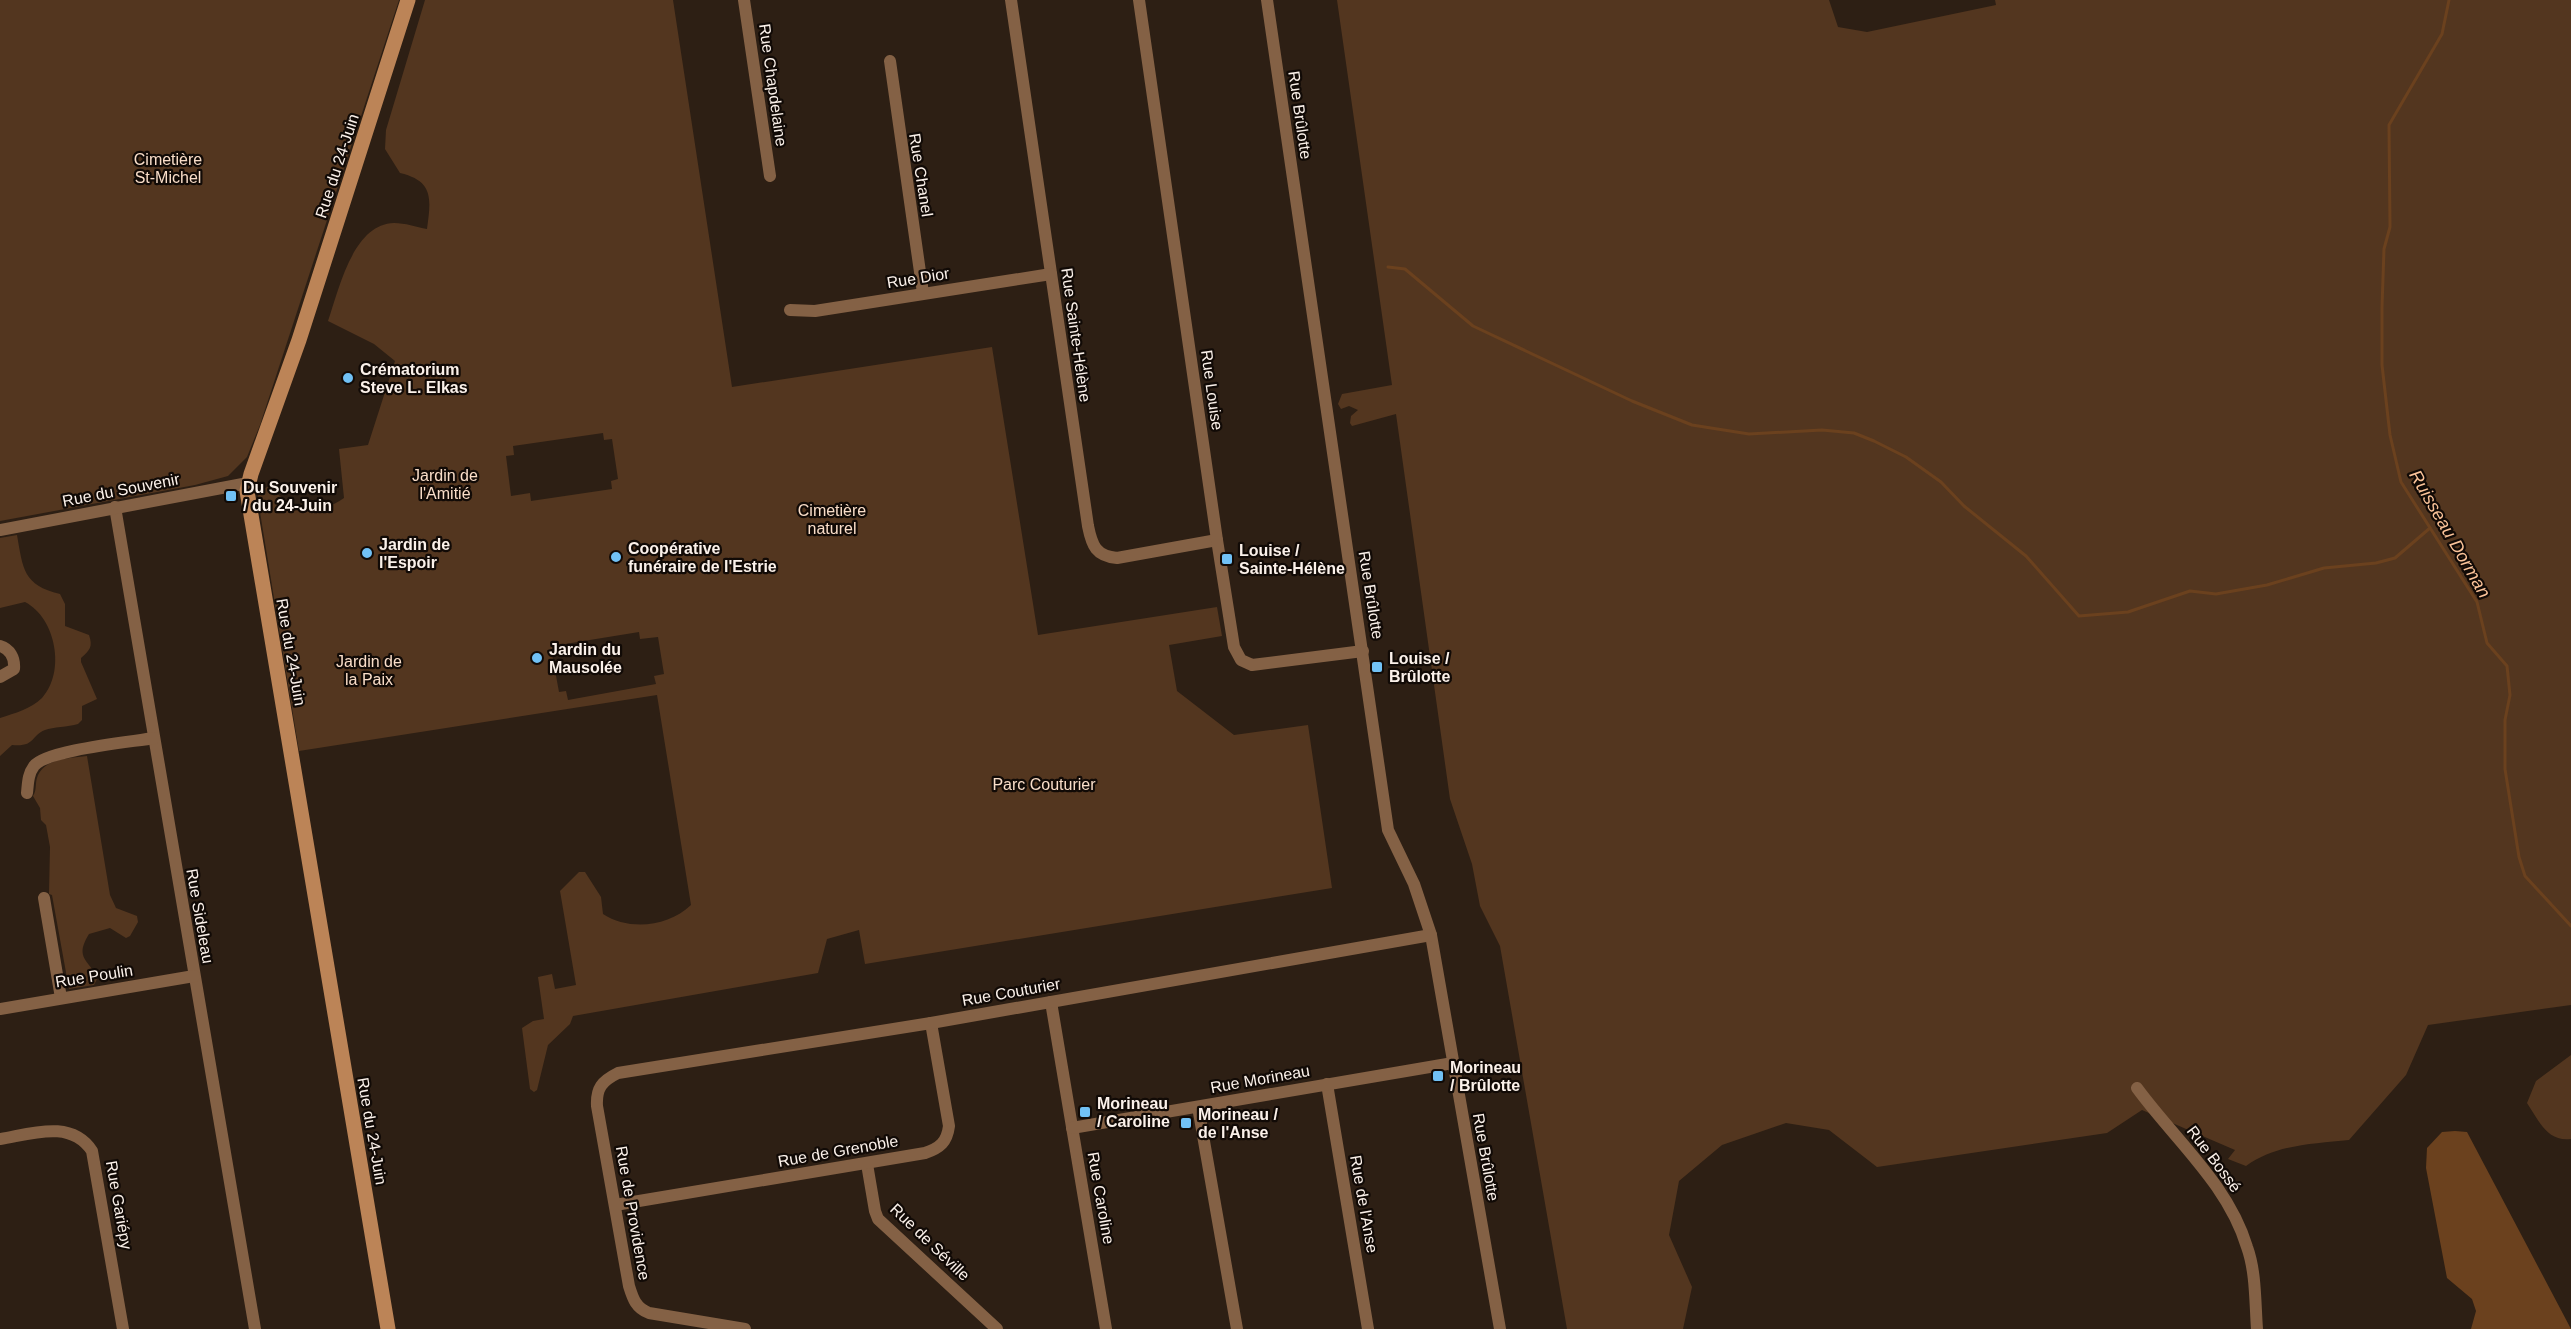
<svg xmlns="http://www.w3.org/2000/svg" width="2571" height="1329" viewBox="0 0 2571 1329" font-family="Helvetica,sans-serif">
<style>
.green{fill:#53361f;fill-rule:evenodd}
.water{fill:#6b411e}
.lines{fill:none;stroke-linecap:round;stroke-linejoin:round}
.stream{stroke:#6b411e;stroke-width:3}
.street{stroke:#846145;stroke-width:12}
.secondary{stroke:#bc8457;stroke-width:15}
.poi-dot{fill:#71c1f5;stroke:#110a06;stroke-width:2}
.labels{text-anchor:middle;dominant-baseline:central;stroke-width:4.5;stroke-linejoin:round;paint-order:stroke}
.street-label{font-size:16px;fill:#fbf1ea;stroke:#110a06}
.park-label{font-size:16px;fill:#fadec9;stroke:#110a06}
.poi-label{font-size:16px;font-weight:bold;fill:#fbf1ea;stroke:#110a06;text-anchor:start}
.water-label{font-size:18px;font-style:italic;fill:#fbc399;stroke:#110a06}
</style>
<rect width="100%" height="100%" fill="#2d1f14"/>
<g class="green">
<polygon points="0,0 399,0 260,425 247,457 228,476 195,485 0,521"/>
<path d="M425 0H673L732 387 992 347 1038 635 1217 607 1222 636 1169 645 1177 691 1234 735 1308 725 1332 888 865 964 859 930 827 939 818 973 573 1016 570 1024 548 1045 537 1090 534 1092 530 1089 522 1028 533 1021 544 1019 538 977 552 974 555 989 576 985 560 891 579 872H585L601 897 603 914C629 931 668 927 691 905L657 695 299 751 258 500V492L267 487C298 508 309 521 344 498L339 449 368 445 395 361 374 344 328 321C339 289 353 224 394 223 405 223 416 227 427 229 431 199 434 181 400 173L385 149 386 130ZM603 433 604 440 612 439 618 479 611 481 612 489 531 501 530 493 511 496 506 456 514 455 513 446ZM639 632 640 639 658 637 664 674 654 676 656 684 568 700 566 691 559 692 552 654 560 652 559 645Z"/>
<path d="M1337 0H1829L1838 27 1867 32 1996 5 1995 0H2571V1005L2428 1025 2406 1075 2349 1140C2313 1144 2277 1144 2246 1166L2228 1159 2235 1150 2142 1110 2107 1133 1877 1167 1829 1130 1786 1123 1722 1145 1679 1181 1669 1235 1692 1287 1683 1329H1567L1500 946 1480 906 1472 864 1450 799 1396 414 1352 426 1350 423 1351 416 1358 410 1349 406 1341 409 1338 404 1342 394 1392 385Z"/>
<path d="M17 535C23 569 23 585 60 594L65 604V626L89 635C93 647 90 650 81 658V662L97 699 82 706V720L78 724C68 727 53 727 45 730 30 736 36 747 12 745L0 756V718C15 713 31 709 42 698 66 672 56 618 25 602L0 608V538Z"/>
<path d="M87 756 110 895 116 908 137 916 138 922 130 936 126 938 110 928 89 934C73 960 91 960 97 979L94 985 69 989 52 895 49 894 50 847 46 825 41 820 40 808 33 796C37 790 35 784 37 778 43 758 71 758 87 756Z"/>
<path d="M2571 1055V1139C2547 1142 2539 1121 2527 1103L2536 1081Z"/>
</g>
<polygon class="water" points="2455,1131 2467,1132 2571,1329 2471,1329 2476,1311 2472,1299 2447,1278 2426,1168 2427,1148 2442,1132"/>
<g class="lines">
<g class="stream">
<polyline points="2449,0 2442,34 2389,125 2390,227 2384,249 2382,307 2382,365 2390,435 2401,482 2477,602 2487,643 2507,666 2510,695 2505,720 2505,769 2519,857 2525,876 2571,926"/>
<polyline points="1388,267 1405,269 1473,326 1632,401 1692,425 1749,434 1822,430 1854,433 1874,441 1906,457 1941,482 1964,506 2026,556 2079,616 2128,612 2190,591 2216,594 2267,585 2324,568 2376,563 2395,558 2430,528"/>
</g>
<g class="street">
<polyline points="744,0 770,176"/>
<path d="M1011 0 1088 526C1092 546 1096 556 1117 558L1217 540"/>
<polyline points="1139,0 1217,540 1234,647 1241,660 1252,665 1363,651"/>
<polyline points="1267,0 1388,830 1414,884 1431,935 1500,1329"/>
<polyline points="890,61 923,293"/>
<polyline points="790,310 815,311 1051,274"/>
<polyline points="115,507 255,1329"/>
<polyline points="0,530 248,483"/>
<path d="M0 646C10 649 15 658 14 669L0 677"/>
<path d="M27 793C28 783 28 774 34 766 46 750 131 742 154 738"/>
<polyline points="44,898 61,998"/>
<polyline points="1051,1002 1106,1329"/>
<polyline points="0,1009 194,976"/>
<polyline points="1327,1084 1368,1329"/>
<path d="M2137 1088C2175 1140 2228 1184 2247 1247 2256 1272 2255 1302 2257 1329"/>
<polyline points="1198,1107 1237,1329"/>
<polyline points="1072,1128 1453,1063"/>
<path d="M0 1139C31 1134 71 1119 92 1151L123 1329"/>
<polyline points="867,1164 875,1211 878,1219 997,1329"/>
<path d="M615 1205 925 1153C940 1148 947 1142 949 1126L931 1023"/>
<path d="M745 1329 649 1313C636 1308 633 1299 629 1286L597 1106C596 1088 602 1081 618 1073L931 1023 1431 935"/>
</g>
<polyline class="secondary" points="388,1329 247,491 251,474 299,340 408,0"/>
</g>
<g class="poi-dot">
<circle cx="348" cy="378" r="6"/>
<rect x="225" y="490" width="12" height="12" rx="3"/>
<circle cx="367" cy="553" r="6"/>
<circle cx="616" cy="557" r="6"/>
<rect x="1221" y="553" width="12" height="12" rx="3"/>
<circle cx="537" cy="658" r="6"/>
<rect x="1371" y="661" width="12" height="12" rx="3"/>
<rect x="1432" y="1070" width="12" height="12" rx="3"/>
<rect x="1079" y="1106" width="12" height="12" rx="3"/>
<rect x="1180" y="1117" width="12" height="12" rx="3"/>
</g>
<g class="labels">
<g class="street-label">
<text transform="translate(773 85) rotate(82)">Rue Chapdelaine</text>
<text transform="translate(1300 115) rotate(82)">Rue Brûlotte</text>
<text transform="translate(337 166) rotate(-72)">Rue du 24-Juin</text>
<text transform="translate(921 175) rotate(81)">Rue Chanel</text>
<text transform="translate(918 278) rotate(-9)">Rue Dior</text>
<text transform="translate(1076 335) rotate(82)">Rue Sainte-Hélène</text>
<text transform="translate(1212 390) rotate(82)">Rue Louise</text>
<text transform="translate(121 490) rotate(-11)">Rue du Souvenir</text>
<text transform="translate(1371 595) rotate(81)">Rue Brûlotte</text>
<text transform="translate(291 652) rotate(80)">Rue du 24-Juin</text>
<text transform="translate(200 916) rotate(80)">Rue Sideleau</text>
<text transform="translate(94 976) rotate(-9)">Rue Poulin</text>
<text transform="translate(1011 992) rotate(-10)">Rue Couturier</text>
<text transform="translate(1260 1079) rotate(-10)">Rue Morineau</text>
<text transform="translate(372 1131) rotate(80)">Rue du 24-Juin</text>
<text transform="translate(838 1151) rotate(-10)">Rue de Grenoble</text>
<text transform="translate(1486 1157) rotate(80)">Rue Brûlotte</text>
<text transform="translate(2214 1159) rotate(53)">Rue Bossé</text>
<text transform="translate(1101 1198) rotate(80)">Rue Caroline</text>
<text transform="translate(1364 1204) rotate(80)">Rue de l'Anse</text>
<text transform="translate(119 1205) rotate(80)">Rue Gariépy</text>
<text transform="translate(633 1213) rotate(80)">Rue de Providence</text>
<text transform="translate(930 1242) rotate(44)">Rue de Séville</text>
</g>
<g class="park-label">
<text x="168" y="159">Cimetière<tspan x="168" dy="18">St-Michel</tspan></text>
<text x="445" y="475">Jardin de<tspan x="445" dy="18">l'Amitié</tspan></text>
<text x="832" y="510">Cimetière<tspan x="832" dy="18">naturel</tspan></text>
<text x="369" y="661">Jardin de<tspan x="369" dy="18">la Paix</tspan></text>
<text x="1044" y="784">Parc Couturier</text>
</g>
<g class="poi-label">
<text x="360" y="369">Crématorium<tspan x="360" dy="18">Steve L. Elkas</tspan></text>
<text x="243" y="487">Du Souvenir<tspan x="243" dy="18">/ du 24-Juin</tspan></text>
<text x="379" y="544">Jardin de<tspan x="379" dy="18">l'Espoir</tspan></text>
<text x="628" y="548">Coopérative<tspan x="628" dy="18">funéraire de l'Estrie</tspan></text>
<text x="1239" y="550">Louise /<tspan x="1239" dy="18">Sainte-Hélène</tspan></text>
<text x="549" y="649">Jardin du<tspan x="549" dy="18">Mausolée</tspan></text>
<text x="1389" y="658">Louise /<tspan x="1389" dy="18">Brûlotte</tspan></text>
<text x="1450" y="1067">Morineau<tspan x="1450" dy="18">/ Brûlotte</tspan></text>
<text x="1097" y="1103">Morineau<tspan x="1097" dy="18">/ Caroline</tspan></text>
<text x="1198" y="1114">Morineau /<tspan x="1198" dy="18">de l'Anse</tspan></text>
</g>
<g class="water-label">
<text transform="translate(2450 534) rotate(60)">Ruisseau Dorman</text>
</g>
</g>
</svg>
